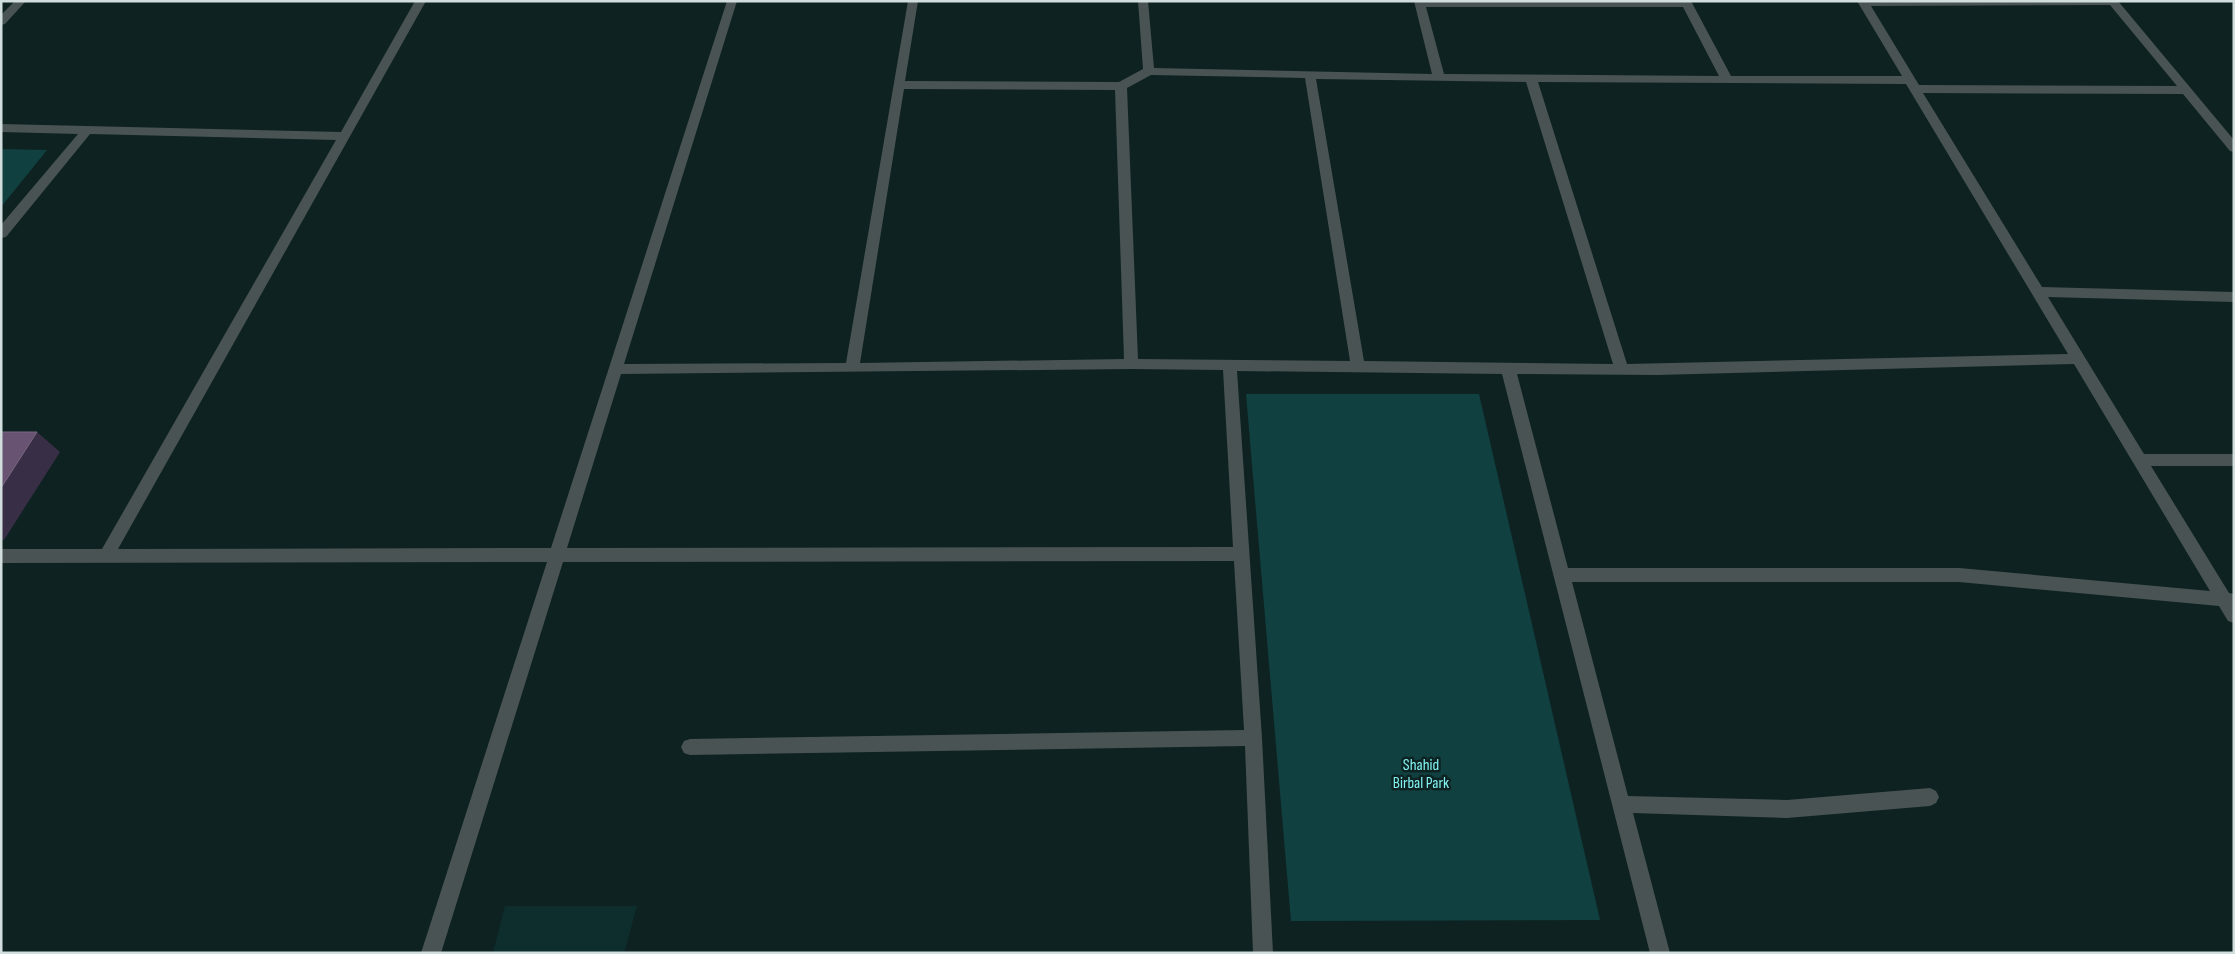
<svg xmlns="http://www.w3.org/2000/svg" width="2235" height="954" viewBox="0 0 2235 954" font-family="'Sofia Sans Condensed',sans-serif">
<style>
.built{fill:#0e2e2e}
.green{fill:#114041}
.lines{fill:none;stroke-linecap:round;stroke-linejoin:round}
.minor{fill:#495353;fill-rule:evenodd}
.shaded-wall{fill:#382e45}
.building{fill:#695372;stroke:#7a6883}
.labels{text-anchor:middle;dominant-baseline:central;stroke-width:5;stroke-linejoin:round;paint-order:stroke}
.park-label{font-size:16px;fill:#82f4f4;stroke:#0e2222}
</style>
<rect width="100%" height="100%" fill="#0e2222"/>
<polygon class="built" points="505,906 637,906 624,953 493,953"/>
<g class="green">
<polygon points="1,149 47,150 1,207"/>
<polygon points="1246,394 1479,394 1600,920 1291,921"/>
</g>
<g class="lines">
<g class="minor">
<polygon points="15,1 26,1 5,24 1,25 1,15"/>
<path d="M415 1H426L118 549 551 548 727 1H737L624 364 846 363 908 1H918L905 81 1119 82 1143 69 1138 1H1148L1154 68 1432 74 1414 1H1691L1731 76H1902L1857 1H2118L2234 140V152L2230 151 2183 94 1923 93 2042 287 2234 292V302L2048 297 2144 454H2234V466H2151L2229 593 2234 594V623L2228 621 2219 606 1959 582H1572L1628 796 1787 800 1930 788 1936 791 1939 797 1936 803 1930 806 1787 818 1633 813 1670 953H1650L1502 374 1237 371 1262 738 1273 953H1253L1245 746 690 755 684 753 681 747 684 741 690 739 1244 730 1234 561 563 562 441 953H421L547 562 1 563V549H102L336 140 90 134 6 237 1 238V225L78 134 1 132V124L341 132ZM2110 5 2177 86 1919 85 1871 6ZM1426 7H1683L1719 76 1444 74ZM1151 75 1305 78 1350 361 1138 359 1127 88ZM1316 79 1526 82 1613 364 1364 361ZM1538 82 1906 84 2068 354 1627 364ZM904 89 1115 90 1124 359 860 363ZM2074 364 2210 591 1959 568H1568L1517 374 1657 375ZM1131 369 1223 370 1233 547 567 548 621 374Z"/>
</g>
</g>
<polygon class="shaded-wall" points="37,432 60,452 4,540 1,538 1,488"/>
<polygon class="building" points="1,432 37,432 1,488"/>
<g class="labels">
<g class="park-label">
<text x="1421" y="765">Shahid<tspan x="1421" dy="18">Birbal Park</tspan></text>
</g>
</g>
<rect width="2235" height="954" fill="none" stroke="#d2dede" stroke-width="5"/>
</svg>
